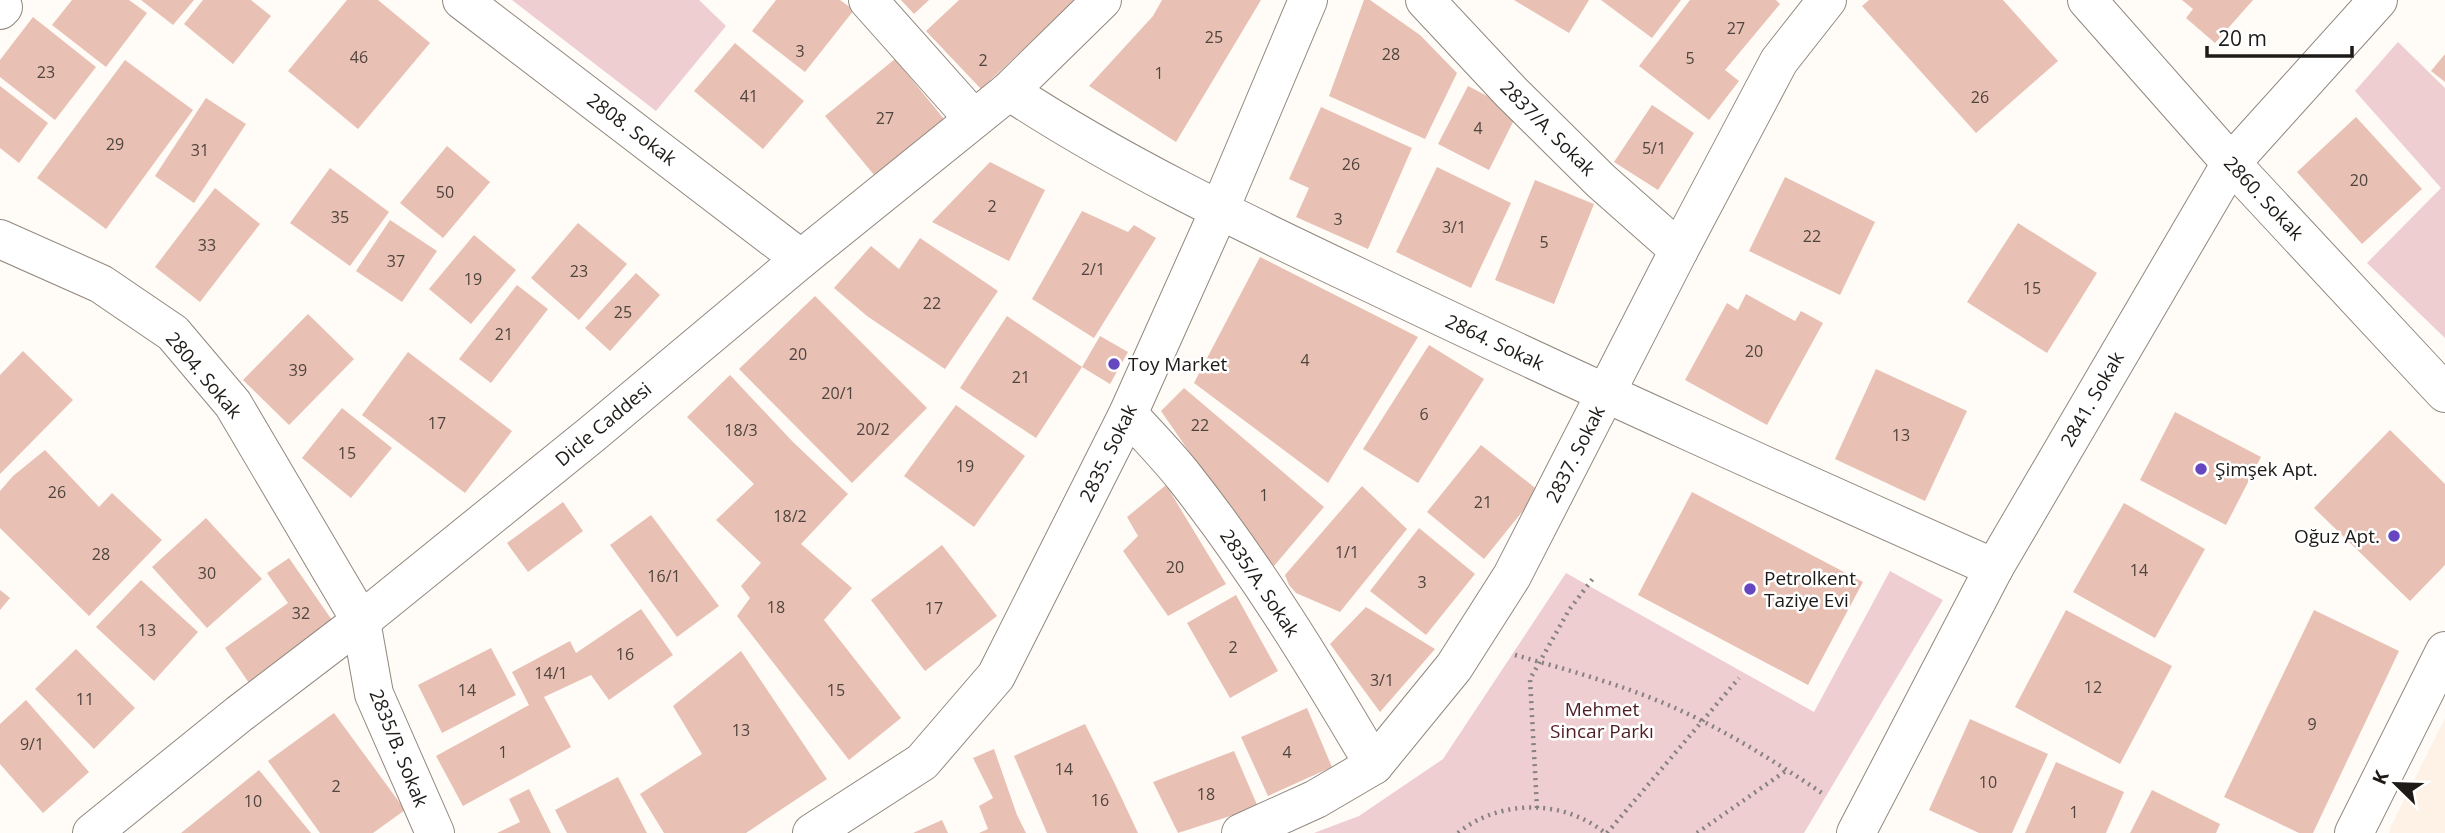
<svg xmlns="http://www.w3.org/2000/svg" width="2445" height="833" viewBox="0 0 2445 833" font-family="'Open Sans',sans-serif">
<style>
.built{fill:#fef1e5}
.green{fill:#efced1}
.building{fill:#e8c1b4}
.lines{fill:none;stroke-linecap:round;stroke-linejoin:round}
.minor-casing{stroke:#91887f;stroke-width:40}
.path{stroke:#85827f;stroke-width:4.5;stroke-dasharray:2 5;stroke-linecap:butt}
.minor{stroke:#fff;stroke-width:38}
.poi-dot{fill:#6547c0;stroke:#fff;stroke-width:2.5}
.labels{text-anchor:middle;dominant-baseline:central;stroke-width:5;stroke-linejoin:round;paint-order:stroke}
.number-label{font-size:16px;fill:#50443e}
.street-label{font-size:19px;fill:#1d1a17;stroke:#fff}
.poi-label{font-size:19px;fill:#1d1a17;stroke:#fff;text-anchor:start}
.park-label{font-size:19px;fill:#501c25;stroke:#fff}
</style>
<rect width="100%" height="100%" fill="#fffbf7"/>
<polygon class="built" points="2445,718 2445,833 2389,833 2391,826"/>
<g class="green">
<polygon points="512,0 699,0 726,26 656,111"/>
<polygon points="2398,42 2445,88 2445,338 2367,263 2441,188 2355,91"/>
<polygon points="1890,571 1943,600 1804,833 1314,833 1359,816 1443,759 1566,573 1814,712"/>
</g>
<g class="building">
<polygon points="72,0 129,0 147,13 106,67 52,25"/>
<polygon points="141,0 194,0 173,25"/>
<polygon points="203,0 251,0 271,16 233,64 184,24"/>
<polygon points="347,0 378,0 430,43 358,129 288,71"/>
<polygon points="776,0 840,0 854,10 805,72 752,31"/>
<polygon points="901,0 929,0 914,14"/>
<polygon points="959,0 1076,0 981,89 926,31"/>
<polygon points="1162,0 1261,0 1176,142 1089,86 1153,16"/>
<polygon points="1364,0 1370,0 1420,35 1457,73 1425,139 1329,96"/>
<polygon points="1514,0 1589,0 1569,33"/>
<polygon points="1601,0 1681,0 1652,38"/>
<polygon points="1690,0 1776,0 1780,4 1725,70 1739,81 1709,120 1639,66"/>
<polygon points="1869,0 2003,0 2058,61 1976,133 1862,6"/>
<polygon points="2182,0 2253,0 2215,43 2186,18 2193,9"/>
<polygon points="33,17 96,67 55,120 0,77 0,60"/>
<polygon points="735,43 804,101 763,149 694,91"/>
<polygon points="2445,54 2445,82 2431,71"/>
<polygon points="895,59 944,119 875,176 825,116"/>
<polygon points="125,60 193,110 106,229 37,178"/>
<polygon points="0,86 48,123 19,163 0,148"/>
<polygon points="1468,86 1518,112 1489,170 1438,144"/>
<polygon points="206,98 246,124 194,203 155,176"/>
<polygon points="1652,105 1694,133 1658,190 1614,162"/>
<polygon points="1321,107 1412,148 1368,249 1296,217 1309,188 1289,179"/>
<polygon points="2356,117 2422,189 2362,244 2297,172"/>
<polygon points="447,146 490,182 443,238 400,203"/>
<polygon points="990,162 1045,190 1009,261 932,222"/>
<polygon points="1437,167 1511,203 1471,288 1396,252"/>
<polygon points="330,168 389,212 350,266 290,223"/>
<polygon points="1785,177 1875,222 1840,295 1749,251"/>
<polygon points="1535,180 1594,204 1554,304 1495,280"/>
<polygon points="215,188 260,224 200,302 155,267"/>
<polygon points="1082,211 1128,232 1134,225 1156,238 1094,338 1032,299"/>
<polygon points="390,220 437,251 402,302 356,271"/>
<polygon points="578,223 627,264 579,320 531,278"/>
<polygon points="2018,223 2097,273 2047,353 1967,302"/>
<polygon points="474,235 516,270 471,324 429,289"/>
<polygon points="920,238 998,291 945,369 867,316 834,288 871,246 899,269"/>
<polygon points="1260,257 1418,337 1328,483 1194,383"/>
<polygon points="636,273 660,295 610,351 585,328"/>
<polygon points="517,285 548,309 491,383 459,359"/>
<polygon points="1746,294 1795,321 1801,311 1823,323 1767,425 1685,380 1727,303 1738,310"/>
<polygon points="815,296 927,408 852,483 739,369"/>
<polygon points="308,314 354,359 289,425 243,380"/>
<polygon points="1007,316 1082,367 1036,438 960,388"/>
<polygon points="1100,336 1128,352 1110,384 1082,367"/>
<polygon points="1429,345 1484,379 1418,483 1363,449"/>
<polygon points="23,351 73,400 0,474 0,375"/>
<polygon points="408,352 512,431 465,493 362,415"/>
<polygon points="1876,369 1967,411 1925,501 1835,459"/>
<polygon points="730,375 793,442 848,494 801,544 852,588 824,620 901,718 849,760 737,616 750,598 741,586 761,563 716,520 754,484 687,417"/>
<polygon points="1184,388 1324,507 1274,566 1210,482 1161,411"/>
<polygon points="956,405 1025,456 974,527 904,476"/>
<polygon points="342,408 392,448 351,498 302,458"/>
<polygon points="2175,412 2261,457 2226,525 2140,480"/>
<polygon points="2390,430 2445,484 2445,565 2410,601 2314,508"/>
<polygon points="1481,445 1539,491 1484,559 1427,512"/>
<polygon points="45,450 99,507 112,493 162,540 89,616 0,528 0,491 13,476"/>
<polygon points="1166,485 1226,584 1168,616 1123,551 1138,536 1127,517"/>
<polygon points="1362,486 1407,529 1340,612 1296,593 1289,585 1285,575"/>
<polygon points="1692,492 1863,582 1808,685 1638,595"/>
<polygon points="563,502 583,531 528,572 507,543"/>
<polygon points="2124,503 2205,549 2155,638 2073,592"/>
<polygon points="651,515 719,606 677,637 610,545"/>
<polygon points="206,518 262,579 207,628 152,567"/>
<polygon points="1419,528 1475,574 1426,635 1370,591"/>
<polygon points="942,545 997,616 925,671 871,600"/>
<polygon points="289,558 334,623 249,683 225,648 288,603 267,573"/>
<polygon points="141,580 198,632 154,681 96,627"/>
<polygon points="0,590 10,598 0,610"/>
<polygon points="1236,595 1278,671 1230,698 1187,623"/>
<polygon points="1366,607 1435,649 1380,712 1330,644"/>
<polygon points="641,609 673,655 609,700 591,675 544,697 571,747 463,806 436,756 529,705 512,672 570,641 576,653"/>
<polygon points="2066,610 2172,666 2120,764 2015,707"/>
<polygon points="2314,610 2399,651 2313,833 2299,833 2224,797"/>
<polygon points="491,648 516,695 442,733 418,685"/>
<polygon points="76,649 135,708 94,749 35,689"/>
<polygon points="741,651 827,779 746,833 664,833 640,794 702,754 673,706"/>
<polygon points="26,700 89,772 43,813 0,764 0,724"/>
<polygon points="1307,708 1332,767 1268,796 1241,737"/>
<polygon points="334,713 405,810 373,833 320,833 268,761"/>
<polygon points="1970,719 2048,754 2012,833 1979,833 1929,810"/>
<polygon points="1085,724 1114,782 1138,833 1047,833 1014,756"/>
<polygon points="994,749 1017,815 1026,833 979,833 988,829 979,806 993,798 973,758"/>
<polygon points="1234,751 1258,807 1178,833 1153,782"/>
<polygon points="2056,762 2124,792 2106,833 2025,833"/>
<polygon points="259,770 311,833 181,833"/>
<polygon points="618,777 647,833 567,833 555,810"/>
<polygon points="529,789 551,833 497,833 520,822 509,799"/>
<polygon points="2152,790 2220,824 2216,833 2130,833"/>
<polygon points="942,820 948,833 913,833"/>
</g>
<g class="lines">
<defs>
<g id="minor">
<polyline points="462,0 801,259"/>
<polyline points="868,0 973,118"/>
<polyline points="1425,0 1511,92 1601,181 1679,250"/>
<polyline points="2087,0 2231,163 2445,393"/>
<polyline points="0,10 3,7"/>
<path d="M1009 91C1132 172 1266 233 1398 296 1595 390 1794 479 1994 568"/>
<polyline points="0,239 101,284 173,333 233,404 361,621 374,694 435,833"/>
<path d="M1128 414C1147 435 1168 456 1185 478 1256 568 1316 666 1374 765"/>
<polyline points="92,833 239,714 361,621 592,434 801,259 1009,91 1102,0"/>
<polyline points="812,833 922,762 996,676 1128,414 1219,211 1308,0"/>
<polyline points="1241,833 1316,799 1374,765 1454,667 1512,576 1679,250 1779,61 1827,0"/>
<polyline points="1856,833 1994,568 2231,163 2378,0"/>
<polyline points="2354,833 2445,651"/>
</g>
</defs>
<use href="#minor" class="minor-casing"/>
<g class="path">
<path d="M1515 655C1579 673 1645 691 1704 722 1746 743 1786 769 1825 795"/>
<polyline points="1537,808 1530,679 1569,610 1594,577"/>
<path d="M1458 833C1499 799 1564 799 1605 833"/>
<polyline points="1607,833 1739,678"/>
<polyline points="1697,833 1787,770"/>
</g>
<use href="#minor" class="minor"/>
</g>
<g class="poi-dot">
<circle cx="1114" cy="364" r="7"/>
<circle cx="2201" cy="469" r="7"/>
<circle cx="2394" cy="536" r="7"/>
<circle cx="1750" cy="589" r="7"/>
</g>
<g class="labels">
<g class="number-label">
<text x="1736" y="28">27</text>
<text x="1214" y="37">25</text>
<text x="800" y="51">3</text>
<text x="1391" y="54">28</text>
<text x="359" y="57">46</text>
<text x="1690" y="58">5</text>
<text x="983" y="60">2</text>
<text x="46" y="72">23</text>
<text x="1159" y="73">1</text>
<text x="749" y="96">41</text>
<text x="1980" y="97">26</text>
<text x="885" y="118">27</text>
<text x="1478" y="128">4</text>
<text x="115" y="144">29</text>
<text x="1654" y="148">5/1</text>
<text x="200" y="150">31</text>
<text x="1351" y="164">26</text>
<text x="2359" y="180">20</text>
<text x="445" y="192">50</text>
<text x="992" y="206">2</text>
<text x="340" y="217">35</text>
<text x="1338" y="219">3</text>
<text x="1454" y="227">3/1</text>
<text x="1812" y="236">22</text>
<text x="1544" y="242">5</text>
<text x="207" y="245">33</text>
<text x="396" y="261">37</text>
<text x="1093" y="269">2/1</text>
<text x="579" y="271">23</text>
<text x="473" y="279">19</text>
<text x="2032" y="288">15</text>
<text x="932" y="303">22</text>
<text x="623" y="312">25</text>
<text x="504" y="334">21</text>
<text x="1754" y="351">20</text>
<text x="798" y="354">20</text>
<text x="1305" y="360">4</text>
<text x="298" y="370">39</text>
<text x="1021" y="377">21</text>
<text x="838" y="393">20/1</text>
<text x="1424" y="414">6</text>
<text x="437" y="423">17</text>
<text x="1200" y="425">22</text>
<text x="873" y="429">20/2</text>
<text x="741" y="430">18/3</text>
<text x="1901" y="435">13</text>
<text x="347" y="453">15</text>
<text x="965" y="466">19</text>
<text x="57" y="492">26</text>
<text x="1264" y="495">1</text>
<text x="1483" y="502">21</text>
<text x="790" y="516">18/2</text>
<text x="1347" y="552">1/1</text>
<text x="101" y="554">28</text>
<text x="1175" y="567">20</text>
<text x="2139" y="570">14</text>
<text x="207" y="573">30</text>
<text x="664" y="576">16/1</text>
<text x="1422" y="582">3</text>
<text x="776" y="607">18</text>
<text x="934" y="608">17</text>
<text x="301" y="613">32</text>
<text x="147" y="630">13</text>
<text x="1233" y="647">2</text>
<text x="625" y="654">16</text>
<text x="551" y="673">14/1</text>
<text x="1382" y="680">3/1</text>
<text x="2093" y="687">12</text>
<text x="467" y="690">14</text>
<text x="836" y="690">15</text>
<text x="85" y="699">11</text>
<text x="2312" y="724">9</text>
<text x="741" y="730">13</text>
<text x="32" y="744">9/1</text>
<text x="503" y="752">1</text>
<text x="1287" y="752">4</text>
<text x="1064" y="769">14</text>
<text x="1988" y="782">10</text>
<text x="336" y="786">2</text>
<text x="1206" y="794">18</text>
<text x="1100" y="800">16</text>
<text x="253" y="801">10</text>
<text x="2074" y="812">1</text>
</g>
<g class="street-label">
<text transform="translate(1548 128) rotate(45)">2837/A. Sokak</text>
<text transform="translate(632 129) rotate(37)">2808. Sokak</text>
<text transform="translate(2264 198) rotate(47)">2860. Sokak</text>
<text transform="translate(1495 342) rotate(25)">2864. Sokak</text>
<text transform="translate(204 375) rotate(50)">2804. Sokak</text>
<text transform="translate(2092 399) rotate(-60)">2841. Sokak</text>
<text transform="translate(603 424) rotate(-40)">Dicle Caddesi</text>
<text transform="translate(1108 453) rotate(-64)">2835. Sokak</text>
<text transform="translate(1575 454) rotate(-63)">2837. Sokak</text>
<text transform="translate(1260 583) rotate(56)">2835/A. Sokak</text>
<text transform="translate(399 748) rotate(68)">2835/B. Sokak</text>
</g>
<g class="poi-label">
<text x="1128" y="364">Toy Market</text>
<text x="2215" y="469">Şimşek Apt.</text>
<text x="2380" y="536" text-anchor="end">Oğuz Apt.</text>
<text x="1764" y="578">Petrolkent<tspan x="1764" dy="22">Taziye Evi</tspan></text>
</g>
<g class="park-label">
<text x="1602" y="709">Mehmet<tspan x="1602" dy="22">Sincar Parkı</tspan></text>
</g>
</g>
<g transform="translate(2396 784) rotate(293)" stroke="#ffffff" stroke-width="5" paint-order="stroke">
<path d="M0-5L12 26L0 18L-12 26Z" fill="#1d1a17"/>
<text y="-10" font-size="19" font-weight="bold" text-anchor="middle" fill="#1d1a17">K</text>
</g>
<path d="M2207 46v10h145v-10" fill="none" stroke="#1d1a17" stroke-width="3.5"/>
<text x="2218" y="46" font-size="21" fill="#1d1a17" stroke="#ffffff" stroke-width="5" paint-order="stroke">20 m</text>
</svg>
